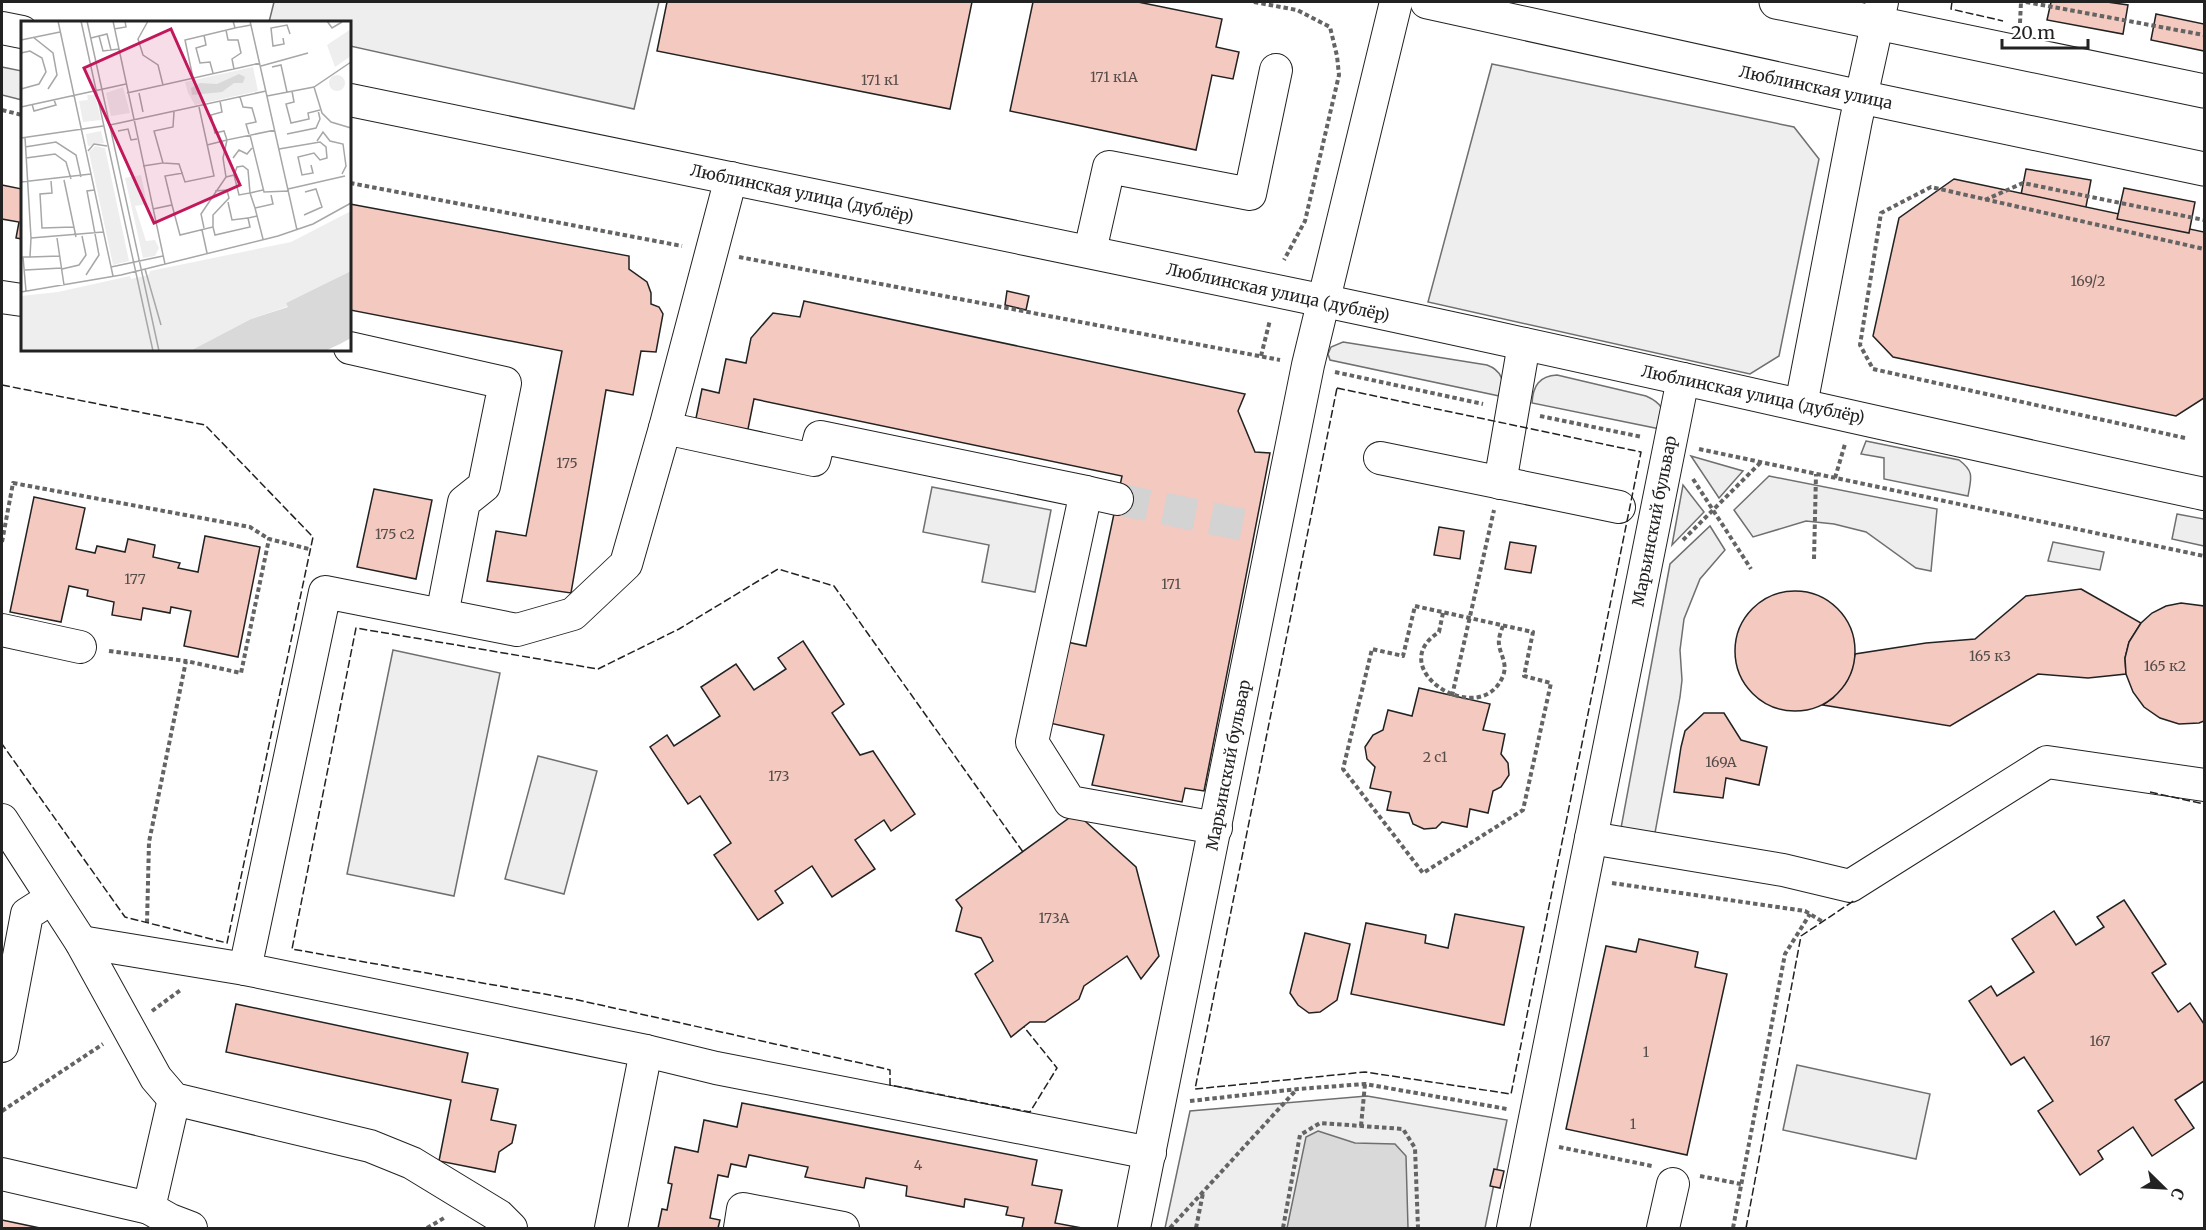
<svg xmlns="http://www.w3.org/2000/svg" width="2206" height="1230" viewBox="0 0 2206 1230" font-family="Merriweather,serif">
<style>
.green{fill:#eee;stroke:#6f6f6f;stroke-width:1.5}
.water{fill:#d9d9d9;stroke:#6f6f6f;stroke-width:1.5}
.building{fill:#f3c9c0;stroke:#222;stroke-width:1.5}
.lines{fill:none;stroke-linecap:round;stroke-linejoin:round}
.minor-tunnel{stroke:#d3d3d3;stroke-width:32;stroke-dasharray:32 16;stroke-linecap:butt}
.minor-casing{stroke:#222;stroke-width:34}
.major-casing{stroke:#222;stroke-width:35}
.path{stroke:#646464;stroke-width:4;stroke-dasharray:4.5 3;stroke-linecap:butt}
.minor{stroke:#fff;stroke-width:32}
.major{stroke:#fff;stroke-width:33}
.fence{stroke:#222;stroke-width:1.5;stroke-dasharray:8 3;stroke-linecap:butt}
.labels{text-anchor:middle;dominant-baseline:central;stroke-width:4.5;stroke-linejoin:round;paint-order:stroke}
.number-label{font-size:14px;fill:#564c4a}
.street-label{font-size:16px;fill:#222;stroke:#fff}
.inset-road{fill:none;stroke:#a7a7a7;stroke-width:1.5}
.view{fill:#c2185b;fill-opacity:0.15;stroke:#c2185b;stroke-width:3}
.inset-edge{fill:none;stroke:#222;stroke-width:3}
</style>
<rect width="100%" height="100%" fill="#fff"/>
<g class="green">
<polygon points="274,2 659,2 634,109 350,46 350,22 269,22"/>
<polygon points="1492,64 1794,127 1819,159 1779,356 1750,374 1428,302"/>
<polygon points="2,67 22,71 22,100 2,95"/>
<path d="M1343 342 1487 365C1503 371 1503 381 1504 397L1330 360 1328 354 1331 347Z"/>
<path d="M1557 375 1646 396C1664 404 1664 410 1665 430L1532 403C1533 386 1539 376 1557 375Z"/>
<path d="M1866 441 1959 460C1975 472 1971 478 1968 496L1884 479V458L1861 454Z"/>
<polygon points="1691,456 1743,471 1719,498"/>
<polygon points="1769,476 1937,509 1931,571 1916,568 1866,532 1834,524 1806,521 1753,537 1734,510"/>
<polygon points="1683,485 1704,512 1672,545"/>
<polygon points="932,487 1051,510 1035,592 982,582 989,545 923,532"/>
<polygon points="2177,514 2204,519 2204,546 2172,539"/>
<polygon points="1710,526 1725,550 1700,579 1684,619 1680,650 1682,680 1680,697 1655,833 1621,828 1670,564"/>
<polygon points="2053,542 2104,552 2100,570 2048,561"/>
<polygon points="393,650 500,673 454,896 347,874"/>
<polygon points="538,756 597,771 564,894 505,879"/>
<polygon points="1797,1065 1930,1094 1916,1159 1783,1130"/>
<polygon points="1367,1096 1507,1120 1485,1228 1165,1228 1190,1111"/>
</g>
<polygon class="water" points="1318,1131 1355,1143 1395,1144 1406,1156 1408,1228 1287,1228 1306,1137"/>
<g class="building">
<polygon points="667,2 972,2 950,109 657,51"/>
<polygon points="1033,2 1138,2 1222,19 1216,47 1239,52 1233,79 1212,75 1196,150 1010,111"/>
<polygon points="2051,2 2107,2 2128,5 2123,34 2047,20"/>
<polygon points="2156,14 2204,24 2204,51 2151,40"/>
<polygon points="2026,169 2091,180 2085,212 2020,200"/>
<polygon points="1954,179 2204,232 2204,398 2176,416 1893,357 1873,336 1899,218"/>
<polygon points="2,185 22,189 22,239 16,238 19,222 2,219"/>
<polygon points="2124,188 2195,202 2189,233 2117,219"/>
<polygon points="350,204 629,256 629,269 647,282 651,293 651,304 659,307 663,314 656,352 641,351 633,395 606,390 571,593 487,581 496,531 526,536 562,351 350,310"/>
<polygon points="1007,291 1029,296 1026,310 1005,305"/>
<polygon points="804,301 1245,394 1238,411 1255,452 1270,453 1204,791 1185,788 1182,802 1092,785 1104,735 1045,722 1062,641 1086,646 1122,476 754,399 747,434 695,423 702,389 719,393 726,359 746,363 751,338 773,313 800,317"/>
<polygon points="374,489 432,500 416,579 357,567"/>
<polygon points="34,497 85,508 76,549 95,553 97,546 125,552 128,539 155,545 153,557 180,563 178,568 198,572 205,536 260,547 238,657 184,646 191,611 171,607 170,613 143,608 141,620 112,615 114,602 87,596 88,590 69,586 61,622 10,612"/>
<polygon points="1439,527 1464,531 1460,559 1434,555"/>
<polygon points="1510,542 1536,546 1531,573 1505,569"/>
<polygon points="2081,589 2141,623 2129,642 2125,658 2126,674 2088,678 2038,674 1950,726 1823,705 1833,698 1846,682 1851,672 1855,654 1926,643 1975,639 2026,596"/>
<circle cx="1795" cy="651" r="60"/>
<polygon points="2181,603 2204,606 2204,721 2199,723 2179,724 2160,718 2144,707 2133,692 2126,674 2125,658 2129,642 2141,623 2152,613 2166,606"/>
<polygon points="803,641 844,704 832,713 860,755 873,751 915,814 891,831 884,820 855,840 875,869 832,897 812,866 775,891 783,903 758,920 714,855 731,843 700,796 688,804 650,747 667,735 674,746 720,716 701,687 736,664 754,690 786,669 778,658"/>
<polygon points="1419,688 1490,704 1483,730 1505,734 1501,754 1508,763 1509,775 1501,787 1493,791 1488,813 1470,809 1467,827 1442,822 1436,828 1424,829 1413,824 1409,813 1387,810 1391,792 1370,788 1375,767 1367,759 1365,747 1373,735 1383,730 1388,710 1412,716"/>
<polygon points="1704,713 1724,713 1741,740 1767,747 1759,785 1726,778 1723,798 1674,792 1681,747 1685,731"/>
<polygon points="1076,813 1136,867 1159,956 1141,979 1127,956 1084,986 1079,999 1045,1022 1030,1022 1011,1037 975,974 993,961 981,938 956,931 962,908 956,900"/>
<polygon points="2124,900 2166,964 2152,973 2178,1012 2190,1003 2204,1024 2204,1081 2175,1100 2194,1128 2152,1156 2133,1127 2098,1151 2103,1159 2080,1175 2038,1111 2053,1101 2024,1057 2011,1065 1969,1001 1991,986 1997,996 2034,972 2012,939 2054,911 2076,945 2104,927 2097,917"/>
<polygon points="1455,914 1524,927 1504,1025 1351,994 1366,923 1426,935 1425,943 1448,948"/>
<polygon points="1305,933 1350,944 1337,1000 1320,1012 1309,1013 1298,1005 1290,993"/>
<polygon points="1639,939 1698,952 1695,967 1727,974 1687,1155 1566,1129 1606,946 1636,952"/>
<polygon points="236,1004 468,1053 462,1082 498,1089 491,1120 516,1125 512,1143 499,1152 495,1172 439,1161 451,1100 226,1052"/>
<polygon points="742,1103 1037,1160 1032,1185 1062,1190 1055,1223 1082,1228 1022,1228 1024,1218 1006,1215 1008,1207 965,1199 964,1207 906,1196 907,1186 866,1178 864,1188 805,1177 808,1167 749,1155 746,1167 731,1164 728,1177 718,1175 710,1218 720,1220 718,1228 658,1228 662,1209 667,1210 672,1184 668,1183 675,1147 698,1152 704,1120 737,1127"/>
<polygon points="1494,1169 1504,1171 1500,1188 1490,1186"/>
<polygon points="2,1220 40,1228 2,1228"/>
</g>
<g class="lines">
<polyline class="minor-tunnel" points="1117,499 1254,527"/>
<defs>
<g id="minor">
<polyline points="2,28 22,32"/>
<path d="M350 100C673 166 997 233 1320 300 1616 362 1909 431 2204 494"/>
<polyline points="731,178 665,428 814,460 820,437 1086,492 1032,742 1070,802 1216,828"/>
<polyline points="1090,251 1109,167 1250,194 1276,70"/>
<polyline points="2,297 22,300"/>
<polyline points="350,348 505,383 484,486 464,502 442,615"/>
<polyline points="1801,405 1856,120 1882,2"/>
<polyline points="665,428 626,564 573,614 517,630 325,592 245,969 646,1051 716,1068 1150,1153"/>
<polyline points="1380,458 1619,507"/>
<polyline points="1500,483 1524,344"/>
<polyline points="1086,492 1117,499"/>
<polyline points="2,630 80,647"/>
<polyline points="2,820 81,942 156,1078 174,1099 370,1146 412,1163 499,1216 511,1228"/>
<polyline points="1591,838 1783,870 1850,886 2047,762 2204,785"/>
<polyline points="81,942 245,969"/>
<polyline points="2,1046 27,914 52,898"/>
<polyline points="174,1099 149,1208 170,1220 191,1228"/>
<polyline points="2,1174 149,1208"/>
<polyline points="611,1228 646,1051"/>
<polyline points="740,1228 743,1209 843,1228"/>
<polyline points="1134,1228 1308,365 1396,2"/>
<polyline points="1513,1228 1683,379"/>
<polyline points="1663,1228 1673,1184"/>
</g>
<g id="major">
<polyline points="1427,2 1861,97 2204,169"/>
<polyline points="1776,2 2204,91"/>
</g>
</defs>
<use href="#minor" class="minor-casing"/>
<use href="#major" class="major-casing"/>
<g class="path">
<polyline points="1254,2 1297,10 1330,27 1337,56 1339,75 1305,221 1284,260"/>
<polyline points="2026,2 2204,35"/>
<polyline points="2020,23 2021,2"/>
<polyline points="2,110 22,115"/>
<polyline points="350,183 682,246"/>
<polyline points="1985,200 2023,183 2204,220"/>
<polyline points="739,257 1280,360"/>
<polyline points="1261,356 1270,320"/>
<polyline points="1335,372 1483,404"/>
<polyline points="1540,416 1642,437"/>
<polyline points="2185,438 1873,369 1860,345 1881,213 1931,187 2204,249"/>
<polyline points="1699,449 2204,556"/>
<polyline points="1835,478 1845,444"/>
<polyline points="1693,479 1751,569"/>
<polyline points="1683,540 1760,463"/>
<polyline points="2,542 13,483 250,527 269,539"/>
<polyline points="1814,559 1816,474"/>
<polygon points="1415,606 1533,632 1524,676 1551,683 1523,810 1423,873 1343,769 1372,649 1403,656"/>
<path d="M1443 613 1439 632C1381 669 1481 731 1503 676 1508 663 1500 655 1499 644 1498 639 1501 631 1503 626"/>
<polyline points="109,651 186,661"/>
<polyline points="1452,696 1494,510"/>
<polyline points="1612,883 1805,911 1823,922"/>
<polyline points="147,923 149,842 186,661 241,673 269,539 309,549"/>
<polyline points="152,1011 182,989"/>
<polyline points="1190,1101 1298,1089 1365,1084 1507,1109"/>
<polyline points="2,1111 103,1044"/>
<polyline points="1361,1126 1365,1084"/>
<polyline points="1559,1147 1652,1166"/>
<polyline points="1700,1176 1741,1184"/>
<polyline points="427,1228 444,1218"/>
<polyline points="1170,1228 1297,1089"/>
<polyline points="1196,1228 1203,1193"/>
<polyline points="1283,1228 1300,1135 1320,1123 1403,1129 1415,1148 1418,1228"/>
<polyline points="1733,1228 1785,954 1810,914"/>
</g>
<use href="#minor" class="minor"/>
<use href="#major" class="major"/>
<g class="fence">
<polyline points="1952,2 1951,9 2003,21"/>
<polyline points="2,385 205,425 313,537 227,943 125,917 2,744"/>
<polygon points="1337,388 1641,452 1511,1094 1365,1072 1195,1089"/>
<polyline points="2150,792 2204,804"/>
<polyline points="1023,852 834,586 778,569 679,629 598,669 356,628 292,949 578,1000 878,1067 890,1070 890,1085 1030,1112 1057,1068 1024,1027"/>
<polyline points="1746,1228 1801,936 1855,900"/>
</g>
</g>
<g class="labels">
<g class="number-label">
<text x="1114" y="77">171 к1А</text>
<text x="880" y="80">171 к1</text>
<text x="2088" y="281">169/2</text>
<text x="567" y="463">175</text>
<text x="395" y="534">175 с2</text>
<text x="135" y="579">177</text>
<text x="1171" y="584">171</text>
<text x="1990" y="656">165 к3</text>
<text x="2165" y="666">165 к2</text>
<text x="1435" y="757">2 с1</text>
<text x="1721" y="762">169А</text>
<text x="779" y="776">173</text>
<text x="1054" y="918">173А</text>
<text x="2100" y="1041">167</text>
<text x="1646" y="1052">1</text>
<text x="1633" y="1124">1</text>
<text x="918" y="1165">4</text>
</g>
<g class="street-label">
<text transform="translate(1816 87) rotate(12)">Люблинская улица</text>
<text transform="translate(802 193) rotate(12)">Люблинская улица (дублёр)</text>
<text transform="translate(1278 292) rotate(12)">Люблинская улица (дублёр)</text>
<text transform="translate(1753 394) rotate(12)">Люблинская улица (дублёр)</text>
<text transform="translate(1654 521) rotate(-79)">Марьинский бульвар</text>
<text transform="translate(1228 765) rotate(-79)">Марьинский бульвар</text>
</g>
</g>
<g transform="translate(21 21)">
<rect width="330" height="330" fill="#fff"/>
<path d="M330 8V35L314 46 306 24ZM232 46 237 70 174 84 167 72 164 61ZM308 62a8 8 0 1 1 16 0a8 8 0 1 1-16 0ZM102 66 109 92 90 95 85 72ZM66 74H74L80 99 62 101 58 80 67 79ZM80 110 83 122 67 125 65 113ZM74 125 84 127 108 240 92 244 68 131ZM120 154 126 183 114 185 125 220 134 219 138 227 134 235 122 237 104 157ZM330 190V250L265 282 268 285 230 298 169 330H0V275L37 271 109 255 110 258 128 254 129 250 270 221Z" fill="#eee"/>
<path d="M218 53 224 56 222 62H213L201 71 171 74 170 67 179 62 196 63ZM330 250V317L319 323 304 330H169L230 298 267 286 265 282Z" fill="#d9d9d9"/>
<path class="inset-road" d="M37 0 92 255M60 0 132 330M66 0 138 330M92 0 144 243M127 0 117 18 122 34 137 44 142 64M212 0 214 7 230 4M229 0 276 209M306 0 311 7 321 1M93 8 105 6 104 0M205 9 207 19H217L220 32 211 38 213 48M183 14 185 24 175 27 179 42 189 41 192 52M78 15 86 13 90 29M12 16 32 32 36 54 27 68M70 17 78 15 82 30 98 28M262 17 263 23 252 25 250 7 266 4 269 13M0 19 39 11M0 32 9 30 21 37 25 51 18 63 0 68M240 45 287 32M251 46 260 44 266 71M172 57 164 19 214 7M293 66 301 92 310 101 330 107M271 70 273 81 265 83 270 102 288 98 287 92 299 89M106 72 239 42M118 72 122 91M246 75 293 66 330 41M219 76 222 86 231 87 235 101 225 103 228 113M199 80 201 91 190 94 194 112 203 110 206 119 254 109M11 83 13 90 35 84 33 79M0 86 105 63M89 104 245 70M97 110 107 108 110 119 116 118M266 113 295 107 299 98 297 89M229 114 243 171 268 170M4 116 10 217 9 236H2L5 270M0 117 82 105M296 120 302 111 309 120 322 123 325 145 321 153M186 124 206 119M4 126 35 121 55 134 60 156M258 128 299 121 305 126 306 137 299 139 293 132 277 136 281 154 292 152 290 144M67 130 73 123 86 125M5 137 34 133 45 141 50 158M212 137 218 129 226 133 231 127M142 142 158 143 164 161 193 155 178 86M122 145 142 142 133 110 152 106 153 91M205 156 213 154 216 146 222 145 227 149 229 172 218 174 213 154M43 159 55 216M30 160 31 172 19 173 21 207 53 206M0 161 70 153M267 168 324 155M207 181 211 199 227 197M151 184 144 155 162 152M234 187 229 172 242 169M132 188 151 184 159 214 192 206V194L208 177 206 169 194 170M283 194 301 186 295 168 284 171M192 206 194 214 229 206 227 197 236 195M183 207 180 193 205 156 202 137 206 119M181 209 186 232M10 217 82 211M36 217 43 264M242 218 234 187 252 183 250 174M9 236 39 235M90 246 142 235M41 248 58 244 65 234 61 215M124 248 140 304M4 249 41 247M65 254 78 234 66 170 73 169M0 271 100 254 257 215 292 203 330 182"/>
<path class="view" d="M150 8 219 164 133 202 63 47Z"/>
<rect width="330" height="330" class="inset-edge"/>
</g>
<rect width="2206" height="1230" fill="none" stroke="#222222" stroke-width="6"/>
<g transform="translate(2164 1188) rotate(114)" stroke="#ffffff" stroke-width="4.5" paint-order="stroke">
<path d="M0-4.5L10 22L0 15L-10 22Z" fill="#222222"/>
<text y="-9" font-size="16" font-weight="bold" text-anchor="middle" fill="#222222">С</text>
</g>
<path d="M2002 39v9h86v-9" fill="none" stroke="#222222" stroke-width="3"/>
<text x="2011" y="39" font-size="18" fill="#222222" stroke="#ffffff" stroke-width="4.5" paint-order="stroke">20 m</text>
</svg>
